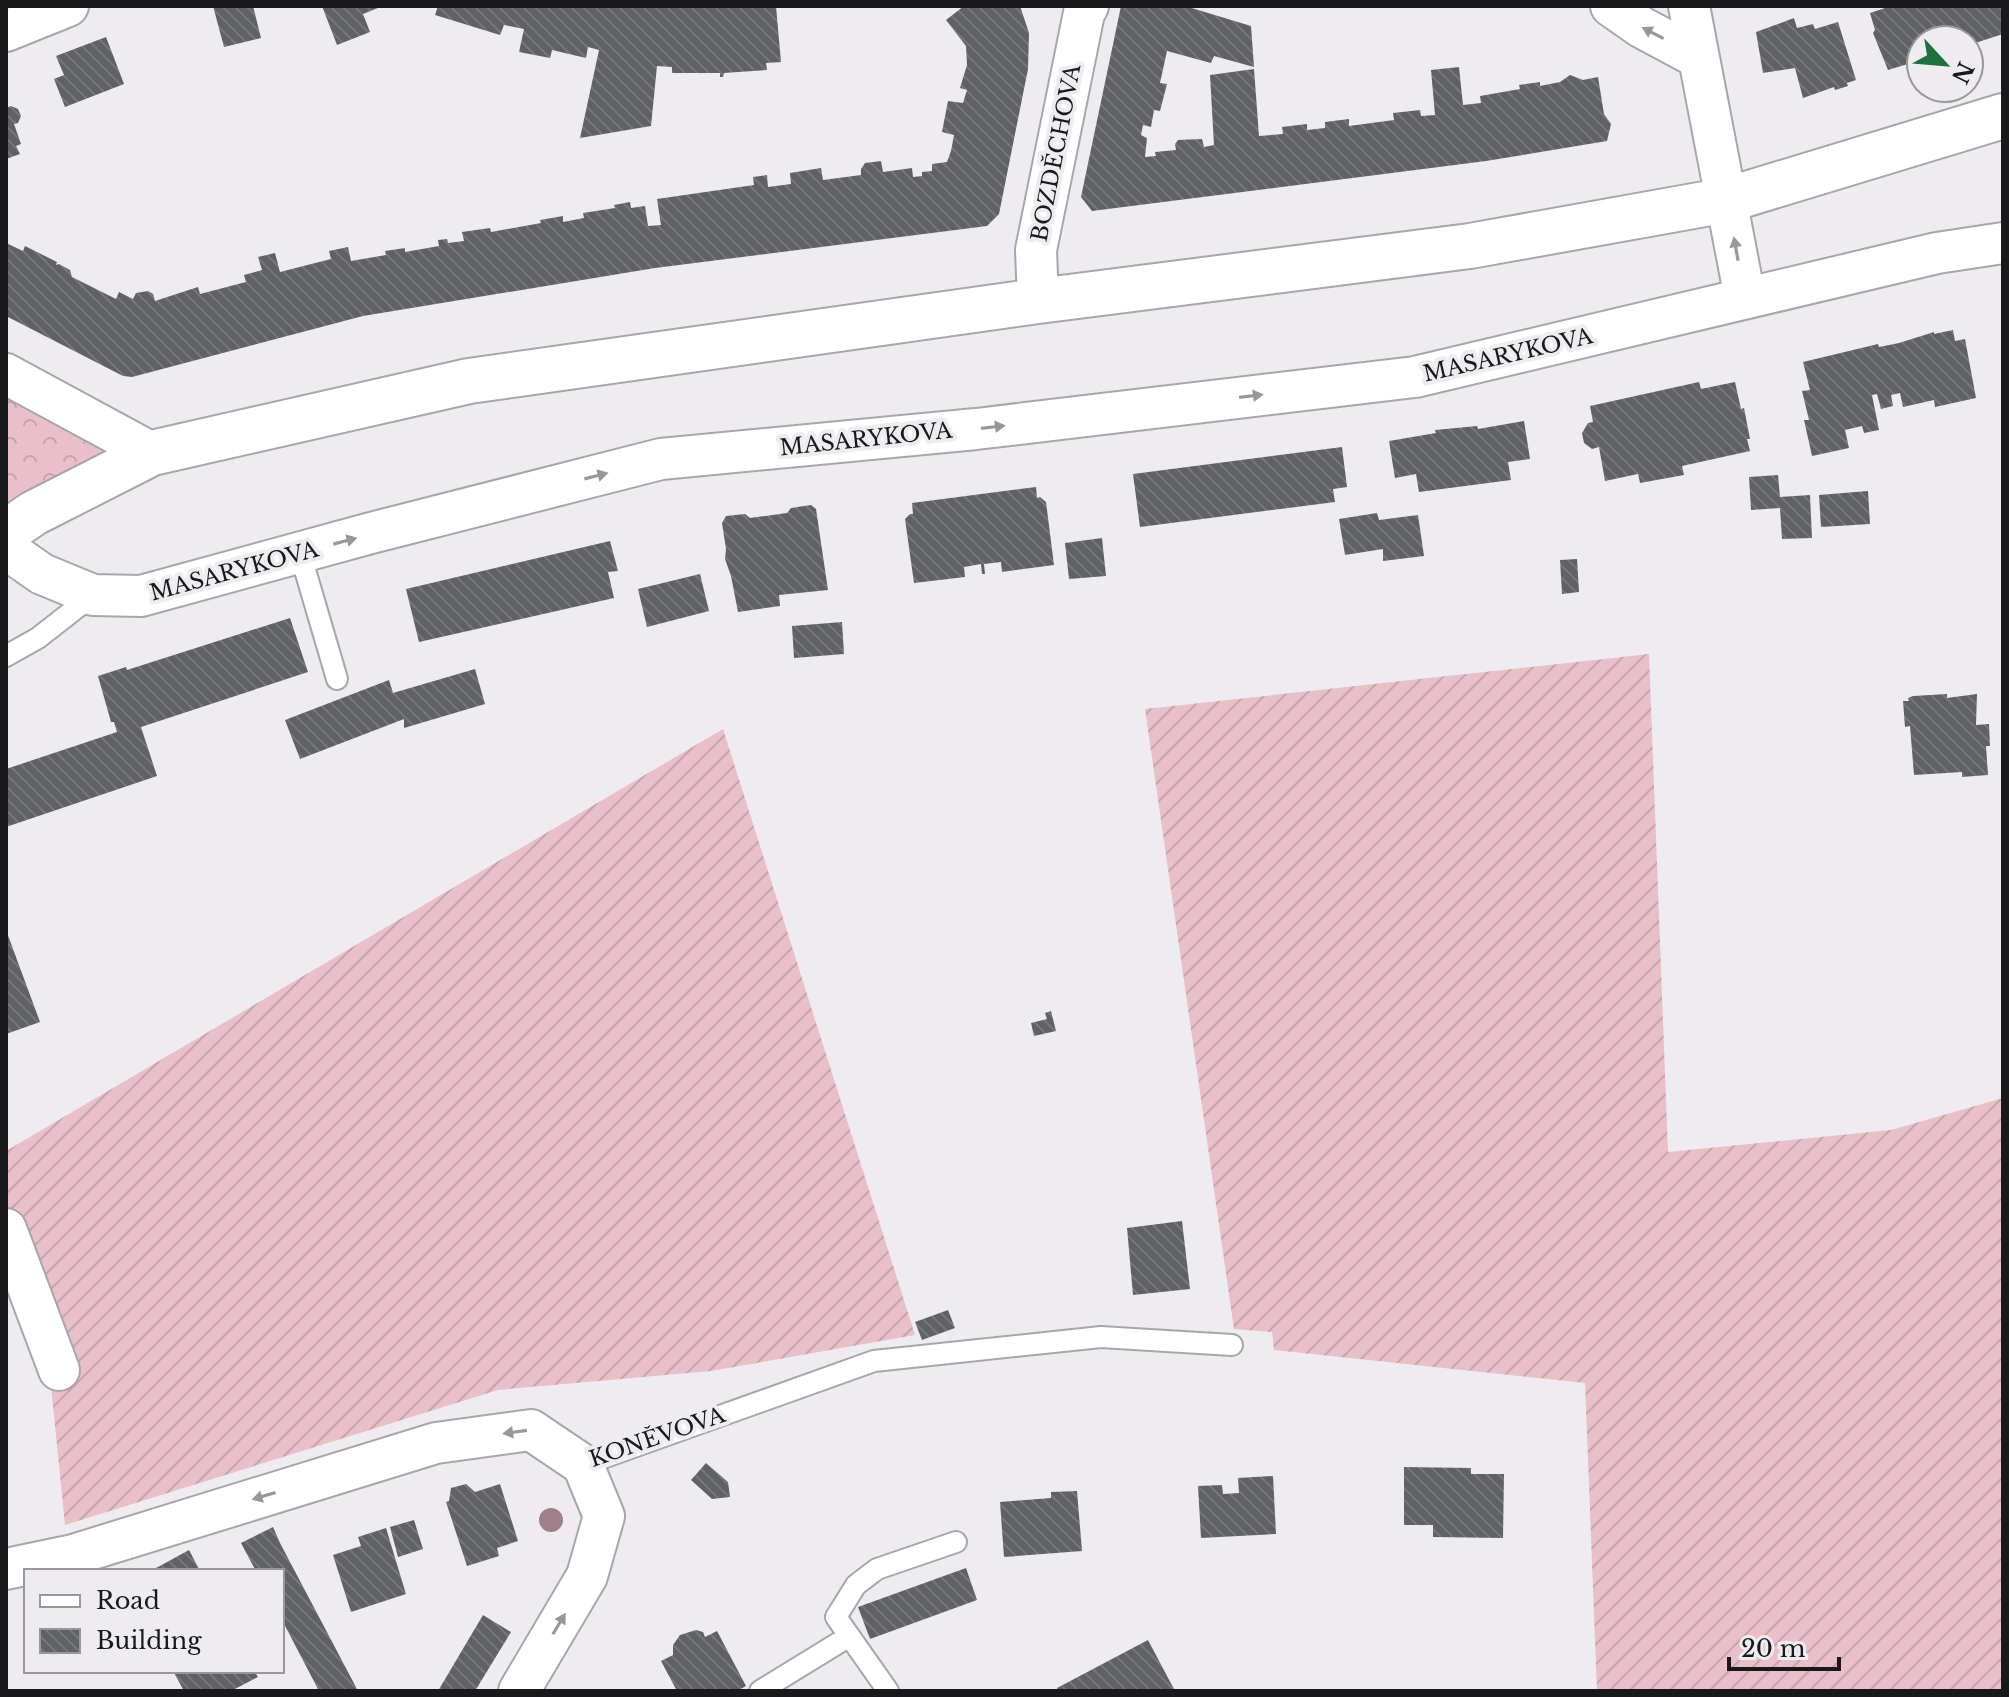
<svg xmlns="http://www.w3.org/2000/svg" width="2009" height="1697" viewBox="0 0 2009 1697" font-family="'Libre Baskerville',serif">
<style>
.forest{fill:url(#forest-crowns)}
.garden{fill:url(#garden-furrows)}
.building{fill:url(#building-back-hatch)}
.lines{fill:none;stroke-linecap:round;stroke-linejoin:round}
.service-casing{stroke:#a8a6ab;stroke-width:24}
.minor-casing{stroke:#a8a6ab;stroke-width:44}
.tertiary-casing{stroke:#a8a6ab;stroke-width:48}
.service{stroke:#fff;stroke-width:20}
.minor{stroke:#fff;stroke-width:40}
.tertiary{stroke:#fff;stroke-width:44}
.tree{fill:#9f7f8a}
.oneway{fill:#989798}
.labels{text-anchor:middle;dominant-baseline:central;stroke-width:8;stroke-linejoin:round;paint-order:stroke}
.street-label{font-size:22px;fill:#19181a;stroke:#eeecf1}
</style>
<defs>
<pattern id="forest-crowns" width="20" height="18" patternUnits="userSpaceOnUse" patternTransform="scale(2)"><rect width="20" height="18" fill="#e9c0c9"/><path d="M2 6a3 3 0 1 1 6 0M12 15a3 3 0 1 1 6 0" fill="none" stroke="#c7a4ac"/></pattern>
<pattern id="garden-furrows" width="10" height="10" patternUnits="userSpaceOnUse" patternTransform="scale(2)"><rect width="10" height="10" fill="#e9c0c9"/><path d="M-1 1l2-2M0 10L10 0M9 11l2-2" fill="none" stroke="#c7a4ac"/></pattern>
<pattern id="building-back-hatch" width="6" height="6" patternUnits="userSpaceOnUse" patternTransform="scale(2)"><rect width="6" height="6" fill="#606166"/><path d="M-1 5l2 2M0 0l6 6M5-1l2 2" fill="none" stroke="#76777b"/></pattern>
</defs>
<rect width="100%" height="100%" fill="#eeecf1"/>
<polygon class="forest" points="6,374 152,453 6,532"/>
<g class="garden">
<polygon points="1649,654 1668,1152 1891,1130 2003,1098 2003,1691 1597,1691 1585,1383 1274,1350 1272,1332 1234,1329 1145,709"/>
<polygon points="723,729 915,1335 711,1371 498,1390 65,1525 49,1366 6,1257 6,1151"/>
</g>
<g class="building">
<polygon points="213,6 253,6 261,38 224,47"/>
<polygon points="322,6 383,6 363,14 370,32 337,45"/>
<polygon points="438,6 776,6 781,62 766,63 767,70 724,73 723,77 720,77 720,73 672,73 672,67 657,66 651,126 580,138 599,50 588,47 586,58 552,50 550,58 519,52 524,29 504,25 500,35 435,15"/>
<polygon points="964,6 1020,6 1029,33 1028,69 999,214 987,226 655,268 363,316 132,377 123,376 6,316 6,243 23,251 25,246 57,262 56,265 59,264 70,270 72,277 116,299 119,292 133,299 136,293 148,291 153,294 155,301 198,287 200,294 246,282 244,275 262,270 258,257 275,253 280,272 331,259 329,251 348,247 351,261 386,255 385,251 405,248 405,252 439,246 438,240 447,239 448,243 464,241 462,232 490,228 491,232 541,223 540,220 563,216 563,222 584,218 583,213 615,208 614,205 630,202 631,208 645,206 648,226 661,225 657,199 754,185 753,177 767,175 768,187 791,184 790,173 821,168 823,180 861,175 861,169 865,163 881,161 883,172 912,168 913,177 922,176 922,172 932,171 932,164 947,162 951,151 954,135 942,132 948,101 963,103 967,90 960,88 967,65 966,46 946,20"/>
<polygon points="1121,6 1185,6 1251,26 1254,67 1214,56 1211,63 1167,51 1160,83 1167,84 1160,111 1154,110 1151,127 1143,125 1141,135 1147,138 1145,157 1156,156 1155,152 1176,150 1175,144 1178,140 1202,139 1204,147 1214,145 1210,75 1254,69 1259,136 1283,134 1282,127 1307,124 1307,130 1325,128 1325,122 1349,119 1349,126 1394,120 1393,113 1420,110 1421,116 1435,115 1431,70 1459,67 1463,105 1481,103 1480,96 1520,89 1519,85 1540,82 1540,86 1560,82 1570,75 1583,80 1598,77 1604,114 1611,124 1607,141 1486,161 1092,211 1081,197"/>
<polygon points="1891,6 2003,6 2003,34 1969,45 1969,40 1921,40 1921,60 1888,70 1873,33 1875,30 1870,13"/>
<polygon points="1794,18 1797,28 1813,24 1815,29 1838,22 1856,80 1847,83 1848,86 1835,90 1834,87 1803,98 1795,68 1763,73 1756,32"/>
<polygon points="106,37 124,84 65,107 54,79 64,75 56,56"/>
<polygon points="11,106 18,109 21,116 18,123 14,124 21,144 16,146 20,154 6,159 6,108"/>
<polygon points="1953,330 1955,341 1965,339 1976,398 1935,407 1934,400 1903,407 1900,393 1891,395 1893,406 1881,409 1877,394 1872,395 1879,430 1864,433 1862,426 1845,430 1849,448 1812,456 1804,420 1809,420 1802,391 1810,390 1803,362 1878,344 1879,347 1899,343 1934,332 1934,334"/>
<polygon points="1699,382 1701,389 1735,382 1741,409 1744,408 1750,439 1747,439 1750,451 1682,466 1684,475 1640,483 1638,474 1605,481 1599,447 1592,449 1584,443 1582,433 1588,423 1593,422 1590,406"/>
<polygon points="1524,421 1530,459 1508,462 1511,480 1419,492 1416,474 1395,478 1389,441 1436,433 1435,430 1477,426 1478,429"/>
<polygon points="1342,447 1347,487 1333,489 1335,502 1140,527 1133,474"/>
<polygon points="1778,475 1780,497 1810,495 1812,538 1782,539 1780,508 1751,510 1749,477"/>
<polygon points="1036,487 1037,498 1040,497 1046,502 1054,565 1002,572 1001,562 984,564 985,574 982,574 981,564 964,567 965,577 914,583 905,519 910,514 913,514 912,503"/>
<polygon points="1868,491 1870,524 1821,527 1819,495"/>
<polygon points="811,505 816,509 828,590 779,595 780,606 738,612 731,576 725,559 726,549 722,523 726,516 745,514 750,518 787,513 791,508"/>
<polygon points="1377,513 1379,520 1418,515 1424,556 1383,561 1383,549 1345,555 1339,519"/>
<polygon points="1102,538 1106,576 1069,579 1065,543"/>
<polygon points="610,541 618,571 608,572 614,598 419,642 406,589"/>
<polygon points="1577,559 1579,592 1562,594 1560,560"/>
<polygon points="700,574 709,611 647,627 638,589"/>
<polygon points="290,618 308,672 141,727 157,776 6,827 6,769 117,732 114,722 111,722 98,676 126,667 127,670"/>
<polygon points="842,622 844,654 794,658 792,626"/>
<polygon points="475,669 485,704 404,728 404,719 300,759 285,720 389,680 393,693"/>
<polygon points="1947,694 1947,698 1977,694 1976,725 1989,724 1990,746 1986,746 1988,775 1962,777 1962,772 1914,775 1910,726 1905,727 1903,701 1909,701 1908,698 1913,696"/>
<polygon points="6,930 40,1022 6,1034"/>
<polygon points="1051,1011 1056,1031 1034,1036 1031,1023 1047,1019 1045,1013"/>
<polygon points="1182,1221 1190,1289 1133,1295 1127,1228"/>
<polygon points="948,1310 955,1328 922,1340 915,1322"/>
<polygon points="706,1463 728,1482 730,1497 712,1499 691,1480"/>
<polygon points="1404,1467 1471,1468 1471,1474 1504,1474 1503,1538 1433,1537 1433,1525 1404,1525"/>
<polygon points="1273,1476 1276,1534 1201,1538 1198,1486 1222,1485 1223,1494 1239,1493 1238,1478"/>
<polygon points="466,1484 475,1492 500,1484 518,1541 497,1548 499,1556 467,1566 446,1502 449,1501 451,1488"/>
<polygon points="1077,1491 1082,1551 1004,1557 1000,1502 1051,1498 1051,1492"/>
<polygon points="414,1520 423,1549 398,1557 390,1527"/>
<polygon points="273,1527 280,1543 358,1691 319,1691 282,1620 282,1571 256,1571 250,1560 241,1543"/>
<polygon points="386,1528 406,1594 351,1612 333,1555 361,1546 358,1537"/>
<polygon points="189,1550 200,1571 149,1571 158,1567"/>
<polygon points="966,1568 977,1600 870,1639 858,1607"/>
<polygon points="483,1615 511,1632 475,1691 438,1691"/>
<polygon points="696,1630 703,1632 705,1637 717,1631 746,1686 737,1691 677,1691 661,1661 673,1655 673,1645 680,1635"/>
<polygon points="1148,1640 1175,1691 1059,1691 1057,1688"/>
<polygon points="173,1671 254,1671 258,1677 231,1691 184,1691"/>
</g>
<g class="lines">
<defs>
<g id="service">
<polyline points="300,553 337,679"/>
<polyline points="6,656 38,638 93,595"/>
<polyline points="583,1465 874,1361 1101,1337 1232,1345"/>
<polyline points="760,1691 848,1637"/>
<polyline points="888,1691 836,1617 856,1585 877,1569 956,1542"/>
</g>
<g id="minor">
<polyline points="1611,6 1641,27 1697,57"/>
<polyline points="1689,6 1745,298"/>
<polyline points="6,31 68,6"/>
<polyline points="1038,301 1036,250 1084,13 1088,6"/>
<polyline points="6,374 152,453"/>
<polyline points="6,549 42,574 93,595 141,596 371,533 661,459 976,429 1415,377 1937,253 2003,243"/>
<polyline points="6,1229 59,1370"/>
<polyline points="6,1569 73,1555 436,1443 531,1430 583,1465 604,1516 587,1576 519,1691"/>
</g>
<polyline id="tertiary" points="6,532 34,513 152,453 469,381 1038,301 1470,246 1727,200 2003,116"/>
</defs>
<use href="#service" class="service-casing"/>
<use href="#minor" class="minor-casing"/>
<use href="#tertiary" class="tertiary-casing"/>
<use href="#service" class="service"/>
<use href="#minor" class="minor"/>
<use href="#tertiary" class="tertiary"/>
</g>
<circle class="tree" cx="551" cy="1520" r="12"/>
<defs><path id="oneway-solid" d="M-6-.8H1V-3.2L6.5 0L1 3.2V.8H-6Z" transform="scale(2)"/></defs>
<g class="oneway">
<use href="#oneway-solid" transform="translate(1653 33) rotate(-152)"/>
<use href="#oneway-solid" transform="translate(1736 249) rotate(-100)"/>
<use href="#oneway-solid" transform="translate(1251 396) rotate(-7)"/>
<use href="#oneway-solid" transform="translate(993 427) rotate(-7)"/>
<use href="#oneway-solid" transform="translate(596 476) rotate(-14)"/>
<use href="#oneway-solid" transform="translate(345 541) rotate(-15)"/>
<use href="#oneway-solid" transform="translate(515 1432) rotate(172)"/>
<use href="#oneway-solid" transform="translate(264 1496) rotate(163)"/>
<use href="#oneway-solid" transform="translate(559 1624) rotate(-59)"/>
</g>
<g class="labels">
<g class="street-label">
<text transform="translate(1056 153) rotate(-79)">BOZDĚCHOVA</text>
<text transform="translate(1508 355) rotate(-13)">MASARYKOVA</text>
<text transform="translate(866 439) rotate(-6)">MASARYKOVA</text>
<text transform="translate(234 571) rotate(-15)">MASARYKOVA</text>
<text transform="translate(657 1437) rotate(-19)">KONĚVOVA</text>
</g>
</g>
<rect width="2009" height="1697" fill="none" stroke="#19181a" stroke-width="16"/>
<rect x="24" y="1569" width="260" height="104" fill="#eeecf1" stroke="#99979b" stroke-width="2"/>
<rect x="40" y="1595" width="40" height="12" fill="#ffffff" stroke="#99979b" stroke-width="2"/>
<text x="96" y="1609" font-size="24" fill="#19181a">Road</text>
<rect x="40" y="1629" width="40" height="24" fill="url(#building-back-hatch)" stroke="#99979b" stroke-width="2"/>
<text x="96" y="1649" font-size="24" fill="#19181a">Building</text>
<g transform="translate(1945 64) rotate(116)"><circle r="38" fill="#eeecf1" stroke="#99979b" stroke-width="2"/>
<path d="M0-6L14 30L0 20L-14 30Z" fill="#206f3f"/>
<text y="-12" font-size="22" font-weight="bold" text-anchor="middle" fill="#19181a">N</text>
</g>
<path d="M1729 1657v12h110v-12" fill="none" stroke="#19181a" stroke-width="4"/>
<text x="1741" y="1657" font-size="24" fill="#19181a" stroke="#eeecf1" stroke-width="6" paint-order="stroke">20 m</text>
</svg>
